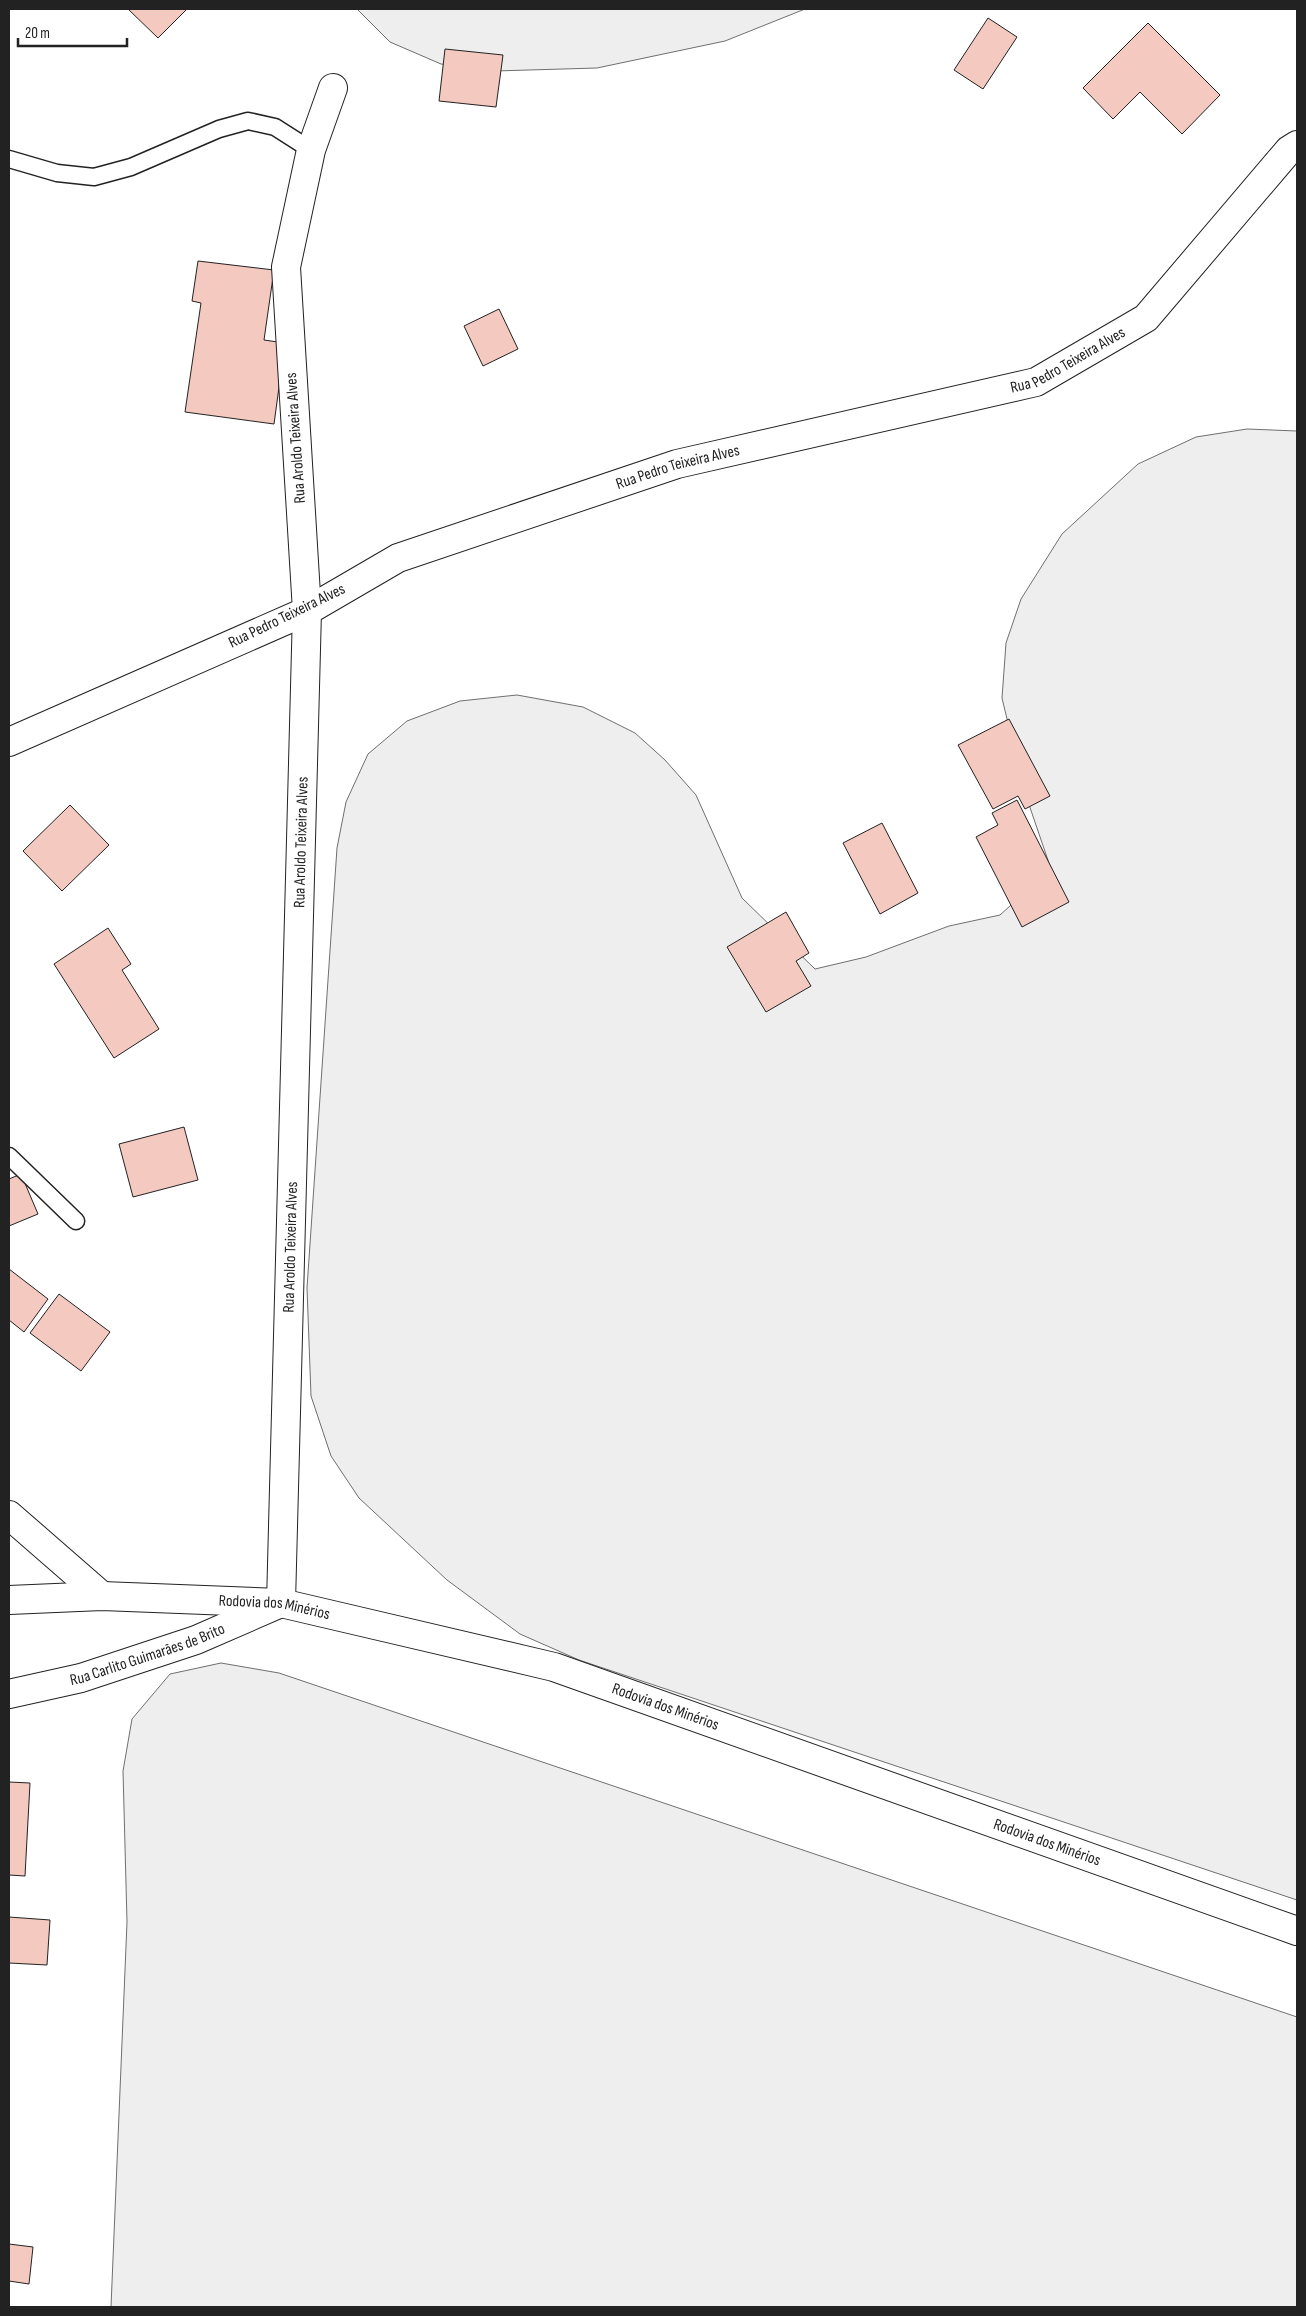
<svg xmlns="http://www.w3.org/2000/svg" width="1306" height="2316" viewBox="0 0 1306 2316" font-family="'Sofia Sans Condensed',sans-serif">
<style>
.green{fill:#eee;stroke:#6f6f6f}
.building{fill:#f3c9c0;stroke:#222}
.lines{fill:none;stroke-linecap:round;stroke-linejoin:round}
.service-casing{stroke:#222;stroke-width:19}
.minor-casing{stroke:#222;stroke-width:30}
.tertiary-casing{stroke:#222;stroke-width:30}
.primary-casing{stroke:#222;stroke-width:30}
.service{stroke:#fff;stroke-width:16}
.minor{stroke:#fff;stroke-width:28}
.tertiary{stroke:#fff;stroke-width:28}
.primary{stroke:#fff;stroke-width:28}
.labels{text-anchor:middle;dominant-baseline:central;stroke-width:4;stroke-linejoin:round;paint-order:stroke}
.street-label{font-size:16px;fill:#222;stroke:#fff}
</style>
<rect width="100%" height="100%" fill="#fff"/>
<g class="green">
<polygon points="357,9 805,9 725,41 597,68 495,71 441,64 390,42"/>
<polygon points="1247,429 1297,431 1297,1900 579,1660 520,1634 447,1580 359,1498 331,1456 311,1396 307,1288 337,848 346,802 368,754 407,721 460,701 517,695 583,707 635,733 665,760 696,795 742,898 815,969 866,957 949,926 1000,915 1051,869 1024,790 1002,698 1006,643 1021,599 1062,534 1138,464 1196,437"/>
<polygon points="221,1663 279,1673 1297,2017 1297,2307 111,2307 127,1922 123,1771 132,1719 170,1674"/>
</g>
<g class="building">
<polygon points="128,9 187,9 158,38"/>
<polygon points="988,18 1017,37 983,89 954,70"/>
<polygon points="1148,23 1220,95 1182,134 1140,92 1113,119 1083,88"/>
<polygon points="445,49 503,55 496,107 439,101"/>
<polygon points="198,261 274,270 264,340 285,343 274,424 185,412 201,303 192,301"/>
<polygon points="499,309 518,349 483,366 464,326"/>
<polygon points="1009,719 1050,796 1025,809 1018,796 993,809 958,745"/>
<polygon points="1017,800 1069,902 1022,927 976,837 998,825 992,813"/>
<polygon points="70,805 109,845 62,891 23,851"/>
<polygon points="882,823 918,893 880,914 843,843"/>
<polygon points="786,912 809,953 796,961 811,986 766,1012 727,947"/>
<polygon points="108,928 131,964 122,970 159,1029 114,1058 54,964"/>
<polygon points="184,1127 198,1180 133,1197 119,1144"/>
<polygon points="21,1174 38,1214 9,1226 9,1179"/>
<polygon points="9,1269 48,1299 24,1332 9,1320"/>
<polygon points="59,1294 110,1332 81,1371 30,1333"/>
<polygon points="9,1782 30,1783 25,1876 9,1875"/>
<polygon points="9,1917 50,1920 47,1965 9,1963"/>
<polygon points="9,2244 33,2247 29,2284 9,2281"/>
</g>
<g class="lines">
<defs>
<g id="service">
<polyline points="9,159 57,173 94,177 131,167 219,129 248,121 275,127 311,150"/>
<polyline points="9,1156 76,1221"/>
</g>
<g id="minor">
<polyline points="9,742 307,611 286,267 311,150 333,88"/>
<polyline points="9,1515 102,1596"/>
<path id="s1" d="M9 1694 81 1678 196 1640 281 1603"/>
</g>
<g id="tertiary">
<path id="s2" d="M281 1603 307 611 398 558 677 464 1036 382 1146 318 1289 150 1297 145"/>
</g>
<g id="primary">
<path id="s3" d="M9 1600 102 1596 281 1603 554 1667 1297 1931"/>
</g>
</defs>
<use href="#service" class="service-casing"/>
<use href="#minor" class="minor-casing"/>
<use href="#tertiary" class="tertiary-casing"/>
<use href="#primary" class="primary-casing"/>
<use href="#service" class="service"/>
<use href="#minor" class="minor"/>
<use href="#tertiary" class="tertiary"/>
<use href="#primary" class="primary"/>
</g>
<g class="labels">
<g class="street-label">
<text stroke="none"><textPath href="#s2" startOffset="1798">Rua Pedro Teixeira Alves</textPath></text>
<text transform="translate(296 438) rotate(-94)">Rua Aroldo Teixeira Alves</text>
<text stroke="none"><textPath href="#s2" startOffset="1392">Rua Pedro Teixeira Alves</textPath></text>
<text transform="translate(287 616) rotate(-26)">Rua Pedro Teixeira Alves</text>
<text stroke="none"><textPath href="#s2" startOffset="761">Rua Aroldo Teixeira Alves</textPath></text>
<text stroke="none"><textPath href="#s2" startOffset="356">Rua Aroldo Teixeira Alves</textPath></text>
<text stroke="none"><textPath href="#s3" startOffset="266">Rodovia dos Minérios</textPath></text>
<text stroke="none"><textPath href="#s1" startOffset="144">Rua Carlito Guimarães de Brito</textPath></text>
<text stroke="none"><textPath href="#s3" startOffset="671">Rodovia dos Minérios</textPath></text>
<text stroke="none"><textPath href="#s3" startOffset="1076">Rodovia dos Minérios</textPath></text>
</g>
</g>
<rect width="1306" height="2316" fill="none" stroke="#222222" stroke-width="20"/>
<path d="M18 38v8h109v-8" fill="none" stroke="#222222" stroke-width="2.5"/>
<text x="25" y="38" font-size="15" fill="#222222" stroke="#ffffff" stroke-width="4" paint-order="stroke">20 m</text>
</svg>
